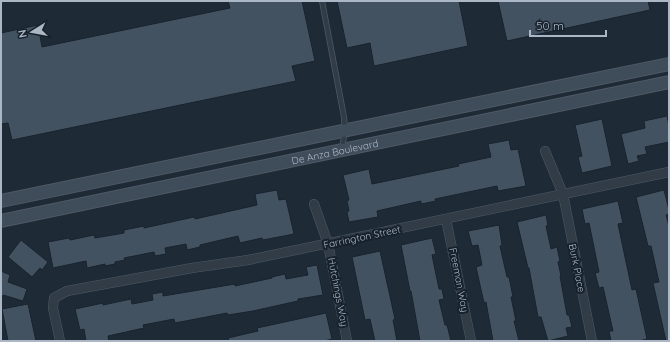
<svg xmlns="http://www.w3.org/2000/svg" width="670" height="342" viewBox="0 0 670 342" font-family="Quicksand,sans-serif">
<style>
.building{fill:#435261;stroke:#19232d}
.lines{fill:none;stroke-linecap:round;stroke-linejoin:round}
.lane-casing{stroke:#4f5a65;stroke-width:6}
.street-casing{stroke:#4f5a65;stroke-width:10}
.secondary-casing{stroke:#4f5a65;stroke-width:14}
.lane{stroke:#313c47;stroke-width:4.5}
.street{stroke:#313c47;stroke-width:9}
.secondary{stroke:#3f4c5a;stroke-width:12}
.labels{text-anchor:middle;dominant-baseline:central;stroke-width:4;stroke-linejoin:round;paint-order:stroke}
.street-label{font-size:10px;fill:#abb7c5;stroke:#17212b}
</style>
<rect width="100%" height="100%" fill="#1e2b37"/>
<g class="building">
<polygon points="228,1 302,1 315,61 292,66 296,81 12,140 8,123 1,124 1,33 38,25 42,47 230,8"/>
<polygon points="337,1 459,1 468,46 374,66 370,43 347,48"/>
<polygon points="498,1 648,1 650,10 507,41"/>
<polygon points="667,116 669,126 669,142 645,147 647,154 637,156 639,161 628,164 621,134 645,128 644,121"/>
<polygon points="602,119 612,166 582,173 578,157 582,156 575,125"/>
<polygon points="509,140 511,150 518,149 526,186 498,191 497,186 435,199 436,201 421,204 421,201 377,211 378,217 349,222 347,212 349,211 347,201 349,200 343,175 369,169 372,184 459,166 458,164 491,157 488,144"/>
<polygon points="277,190 279,200 286,199 294,234 263,240 262,238 240,243 238,236 200,245 200,247 187,250 186,244 165,248 166,254 155,256 154,252 124,258 125,260 115,262 115,264 105,266 105,264 87,268 86,261 53,268 48,242 69,238 70,240 94,235 95,238 124,233 124,230 144,226 144,228 194,217 195,219 257,205 255,194"/>
<polygon points="664,190 669,210 669,214 666,215 669,226 669,340 666,341 653,283 659,282 651,246 648,246 636,197"/>
<polygon points="618,201 623,223 618,224 632,290 636,289 647,339 639,341 611,341 609,331 613,331 603,287 599,288 595,273 599,272 589,223 585,224 582,209"/>
<polygon points="546,215 548,226 546,226 551,249 557,247 560,261 558,262 561,276 560,276 567,315 569,315 572,327 566,328 568,336 548,341 541,317 538,317 529,268 528,268 517,222"/>
<polygon points="499,225 502,245 500,246 507,277 509,277 513,297 511,297 516,321 514,321 519,341 493,341 486,302 484,303 476,267 482,265 478,245 472,246 468,231"/>
<polygon points="432,238 436,254 432,255 439,289 442,289 444,299 439,300 445,325 447,325 451,341 420,341 411,291 410,291 401,245"/>
<polygon points="21,240 48,262 42,270 40,268 32,277 8,257"/>
<polygon points="380,251 395,319 393,320 397,341 375,341 370,319 365,320 352,257"/>
<polygon points="317,265 323,295 298,299 298,301 253,311 228,315 227,313 175,323 174,319 143,325 144,328 108,336 109,341 86,341 84,329 80,330 75,309 103,303 103,305 131,299 132,304 153,300 152,294 163,292 163,296 235,284 235,286 272,278 272,277 285,274 286,279 308,275 306,267"/>
<polygon points="1,271 10,275 8,282 27,289 23,301 3,295 2,298 1,297"/>
<polygon points="28,304 36,341 8,341 2,309"/>
<polygon points="326,313 332,339 324,341 229,341 228,338 258,331 257,328"/>
</g>
<g class="lines">
<defs>
<polyline id="lane" points="322,1 344,117 345,130 342,149"/>
<g id="street">
<polyline points="545,151 563,194 592,341"/>
<polyline points="314,204 328,244 347,341"/>
<polyline points="446,219 471,341"/>
<polyline points="60,341 53,308 54,298 67,291 192,268 248,260 669,172"/>
</g>
<g id="secondary">
<polyline points="1,201 669,64"/>
<path id="s1" d="M1 221 669 82"/>
</g>
</defs>
<use href="#lane" class="lane-casing"/>
<use href="#street" class="street-casing"/>
<use href="#secondary" class="secondary-casing"/>
<use href="#lane" class="lane"/>
<use href="#street" class="street"/>
<use href="#secondary" class="secondary"/>
</g>
<g class="labels">
<g class="street-label">
<text stroke="none"><textPath href="#s1" startOffset="341">De Anza Boulevard</textPath></text>
<text transform="translate(362 237) rotate(-12)">Farrington Street</text>
<text transform="translate(577 268) rotate(79)">Burk Place</text>
<text transform="translate(459 280) rotate(79)">Freeman Way</text>
<text transform="translate(338 292) rotate(79)">Hutchings Way</text>
</g>
</g>
<rect width="670" height="342" fill="none" stroke="#abb7c5" stroke-width="4"/>
<g transform="translate(32 32) rotate(259)" stroke="#17212b" stroke-width="3" paint-order="stroke">
<path d="M0-3L7 15L0 10L-7 15Z" fill="#abb7c5"/>
<text y="-6" font-size="11" font-weight="bold" text-anchor="middle" fill="#abb7c5">N</text>
</g>
<path d="M530 30v6h76v-6" fill="none" stroke="#abb7c5" stroke-width="2"/>
<text x="536" y="30" font-size="12" fill="#abb7c5" stroke="#17212b" stroke-width="3" paint-order="stroke">50 m</text>
</svg>
